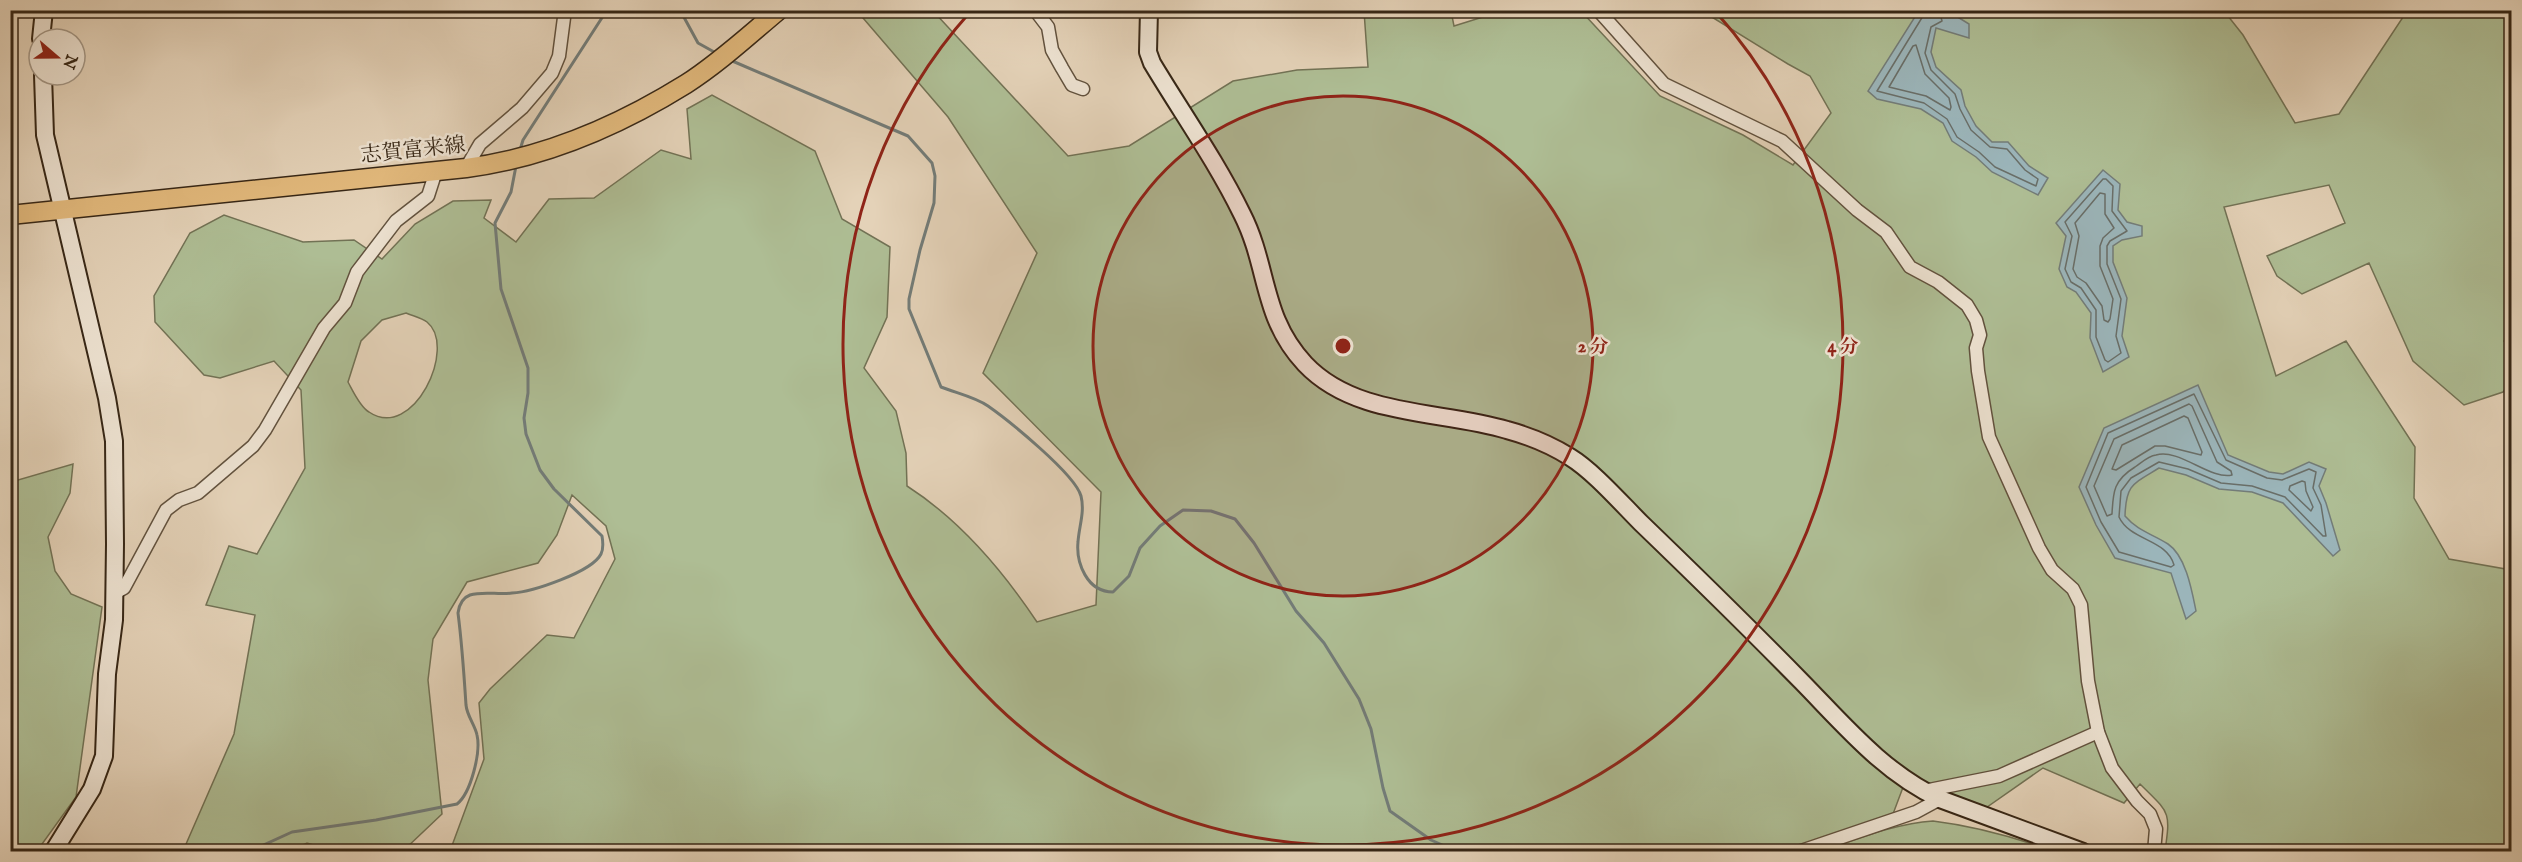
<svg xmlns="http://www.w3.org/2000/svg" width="2522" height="862" viewBox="0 0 2522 862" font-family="'IM FELL English','Noto Serif JP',serif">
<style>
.green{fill:#aebd94;stroke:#727255;stroke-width:1.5;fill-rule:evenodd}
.water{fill:#9bb5ba;stroke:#737c78;stroke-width:1.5}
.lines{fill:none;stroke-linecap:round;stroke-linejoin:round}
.shore{stroke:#696e68;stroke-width:1.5}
.stream{stroke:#737c78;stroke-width:3}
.street-casing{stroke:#62523e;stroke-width:15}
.secondary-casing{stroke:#372716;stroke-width:20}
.primary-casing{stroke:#372716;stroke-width:21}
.street{stroke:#ede2d1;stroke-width:12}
.secondary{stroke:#ede2d1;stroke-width:16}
.primary{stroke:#e2b97c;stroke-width:18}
.ring{fill:none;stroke:#8f2418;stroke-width:3}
.labels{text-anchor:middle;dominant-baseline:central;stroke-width:5;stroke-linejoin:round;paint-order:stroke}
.street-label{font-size:21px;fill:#372716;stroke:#ede2d1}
.centre{fill:#8f2418;stroke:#ede2d1;stroke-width:3}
.ring-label{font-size:18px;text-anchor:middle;font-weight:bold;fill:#8f2418;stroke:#ede2d1;stroke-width:5;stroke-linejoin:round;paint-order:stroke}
</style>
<rect width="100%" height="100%" fill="#e4d2b8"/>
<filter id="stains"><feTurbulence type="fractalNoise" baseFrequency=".00333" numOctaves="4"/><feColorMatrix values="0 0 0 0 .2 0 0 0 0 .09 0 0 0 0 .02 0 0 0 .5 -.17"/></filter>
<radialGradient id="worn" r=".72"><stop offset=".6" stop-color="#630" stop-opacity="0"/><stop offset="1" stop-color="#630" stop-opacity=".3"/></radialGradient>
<g class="green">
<path d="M857 11H933L1068 156 1129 146 1233 81 1297 70 1368 67 1364 11H1451L1454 26 1502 11H1581L1660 96 1743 135 1793 165 1831 113 1810 76 1788 64 1702 11H2224L2243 35 2295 123 2339 114 2407 11H2511L2512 328 2504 341 2511 347 2512 381 2503 392 2464 405 2413 361 2369 263 2302 294 2277 276 2267 256 2345 223 2329 185 2224 207 2276 376 2346 341 2415 447 2414 498 2449 559 2511 570V851H2165C2171 810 2169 813 2140 784L2124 803 2043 768 1980 812 1905 782 1893 814 1788 852 450 851 484 759 479 703 490 689 547 635 574 638 615 559 606 526 572 495 557 535 538 563 467 582 433 639 428 680 442 814 404 850 334 851 307 843 290 851H183L234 734 255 615 206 605 229 546 257 554 305 468 301 390 274 361 220 378 204 375 155 322 154 296 190 233 224 215 303 242 354 240 382 259 415 224 453 201 491 200 484 218 516 242 549 199 594 198 661 150 691 159 687 109 712 95 815 151 842 219 890 247 887 317 864 368 896 411 906 453 907 486C960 520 1003 571 1037 622L1096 605 1101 492 983 373 1037 253 948 117ZM406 313C413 316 422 318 427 322 458 347 413 442 369 412 360 407 353 391 348 382L361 341 382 320Z"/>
<polygon points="73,464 70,493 48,537 55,571 71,594 102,607 76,797 37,851 11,851 11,482"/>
<path d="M1933 821C1974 826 2014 837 2053 851L1818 852C1856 840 1892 824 1933 821Z"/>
</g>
<g class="water">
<polygon points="1935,11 1956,16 1969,24 1969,38 1936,28 1931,52 1936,67 1961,90 1965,106 1976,126 1992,142 2008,142 2029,166 2048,178 2038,195 1992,172 1976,157 1952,141 1943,123 1921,109 1877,99 1868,91 1918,12"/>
<polygon points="2103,170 2120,184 2118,210 2127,222 2142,226 2142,236 2122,240 2113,246 2113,262 2127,298 2122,336 2129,357 2103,372 2090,338 2091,313 2076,292 2067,287 2059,269 2066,236 2056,223"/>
<path d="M2198 385 2228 455 2269 472 2283 474 2309 462 2326 469 2319 486 2326 503 2340 550 2333 556 2283 503 2252 492 2219 489 2186 475 2159 468C2133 484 2126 484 2125 516 2139 532 2151 533 2168 544 2186 556 2192 591 2196 611L2186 619 2171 573 2115 558 2096 525 2079 487 2104 428Z"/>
</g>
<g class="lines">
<g class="shore">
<polyline points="1924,10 1923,16 1877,91 1924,103 1947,119 1957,137 1979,152 1995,167 2036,186 2038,179 2025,170 2007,149 1990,147 1971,130 1960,109 1955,94 1931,70 1925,53 1931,27 1942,21 1939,10"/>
<polygon points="1916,45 1925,74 1949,98 1951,107 1950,110 1926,96 1889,87 1913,46"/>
<polygon points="2103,179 2106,179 2113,186 2112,211 2127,231 2110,241 2107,246 2107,264 2121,299 2116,336 2121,353 2108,362 2105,360 2096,337 2096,310 2081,288 2071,282 2065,269 2072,236 2065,222"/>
<polygon points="2100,193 2105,194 2105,214 2114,228 2103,238 2100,246 2100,266 2113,299 2110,319 2108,322 2104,320 2102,306 2086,283 2077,277 2073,269 2079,236 2075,223"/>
<path d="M2194 394 2226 460 2267 478 2282 480 2309 469 2316 472 2313 488 2321 505 2326 536H2323L2285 497 2252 486 2221 483 2188 469 2159 462 2131 478 2121 491 2119 517C2130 541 2167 539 2174 565L2171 567 2119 552 2101 522 2086 487 2108 433Z"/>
<path d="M2189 404 2192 406 2217 462 2231 471 2232 475C2210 480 2179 448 2156 455 2148 456 2141 463 2135 467 2114 480 2113 491 2112 514L2107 516 2094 486 2114 439Z"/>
<polygon points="2184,416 2188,418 2202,452 2201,455 2165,446 2155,446 2116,470 2112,469 2122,445"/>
<polygon points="2302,481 2305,482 2306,491 2313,507 2311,511 2289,490 2290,486"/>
</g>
<g class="stream">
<polyline points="680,10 698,43 716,53"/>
<path d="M730 60 908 136 932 163 935 176 934 203 920 250 909 299V309L941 387C956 393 975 397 988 406 1008 420 1075 474 1081 496 1085 512 1079 526 1078 542 1076 563 1087 592 1113 592L1129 576 1140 548 1160 526 1183 510 1211 511 1235 519 1254 543 1296 611 1324 643 1359 699 1371 729 1383 788 1390 811 1431 840 1458 852"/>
<polyline points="520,150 523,140 607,10"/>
<path d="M248 852 292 832 376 820 457 804C471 793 481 752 477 735 475 725 467 716 466 705 464 674 462 644 458 613 459 605 462 598 470 595 483 591 499 595 512 593 532 592 592 572 601 554 604 548 603 542 602 536L554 489 540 470 526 434 524 418 528 393V368L501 289 495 223 511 192 516 166"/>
</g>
<defs>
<g id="street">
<polyline points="1035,10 1048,27 1052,50 1062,68 1072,85 1083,89"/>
<polyline points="1598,10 1664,84 1782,141 1857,210 1886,232 1910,267 1938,282 1967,305 1976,320 1980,335 1976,348 1978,371 1989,437 2039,548 2052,570 2073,589 2081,605 2088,681 2098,732 2112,768 2137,801 2150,814 2156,829 2154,852"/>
<polyline points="466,168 480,144 522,108 552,73 559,56 565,10"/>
<polyline points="115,593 124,588 166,510 179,500 198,493 253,446 265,430 324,328 345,303 357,272 396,221 428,196 436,171"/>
<polyline points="1924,791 1999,776 2098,732"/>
<polyline points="1798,852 1916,812 1940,799"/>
</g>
<g id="secondary">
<path d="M1149 10 1148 52 1152 63C1182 113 1216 161 1242 214 1269 267 1261 317 1305 364 1356 418 1442 410 1507 430 1529 436 1551 445 1570 457 1593 471 1621 503 1641 523 1695 575 1749 628 1802 682 1845 726 1884 773 1940 799L2083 852"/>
<polyline points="41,39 44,10"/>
<polyline points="43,75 45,135 107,398 114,441 115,544 114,620 107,674 104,756 92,789 53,852"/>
</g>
<path id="primary" d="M10 215 466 168C544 158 620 125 686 84 719 63 749 35 779 10"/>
</defs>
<use href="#street" class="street-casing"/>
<use href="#secondary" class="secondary-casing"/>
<use href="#primary" class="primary-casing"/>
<use href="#street" class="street"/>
<use href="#secondary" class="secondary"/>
<use href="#primary" class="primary"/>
</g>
<circle cx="1343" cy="346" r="250" fill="#8f2418" fill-opacity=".12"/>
<g class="ring">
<circle cx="1343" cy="346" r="250"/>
<path d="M1715 11A500 500 0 1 1 971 11"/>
</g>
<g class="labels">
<g class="street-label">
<text transform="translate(413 151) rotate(-6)">志賀富来線</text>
</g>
</g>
<circle cx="1343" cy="346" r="9" class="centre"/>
<g class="ring-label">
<text x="1593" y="352">2 分</text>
<text x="1843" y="352">4 分</text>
</g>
<rect width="2522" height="862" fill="none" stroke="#e4d2b8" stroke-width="36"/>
<rect x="12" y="12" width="2498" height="838" fill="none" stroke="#372716" stroke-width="3"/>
<rect x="18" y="18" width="2486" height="826" fill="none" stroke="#372716" stroke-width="1.5"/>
<g transform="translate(57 57) rotate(110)"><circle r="28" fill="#ede2d1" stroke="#a49786" stroke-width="1.5"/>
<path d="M0-4.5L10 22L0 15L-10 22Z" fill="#8f2418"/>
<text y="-9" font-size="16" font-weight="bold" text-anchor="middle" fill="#372716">N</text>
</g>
<rect width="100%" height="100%" filter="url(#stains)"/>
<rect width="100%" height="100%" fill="url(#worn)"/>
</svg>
